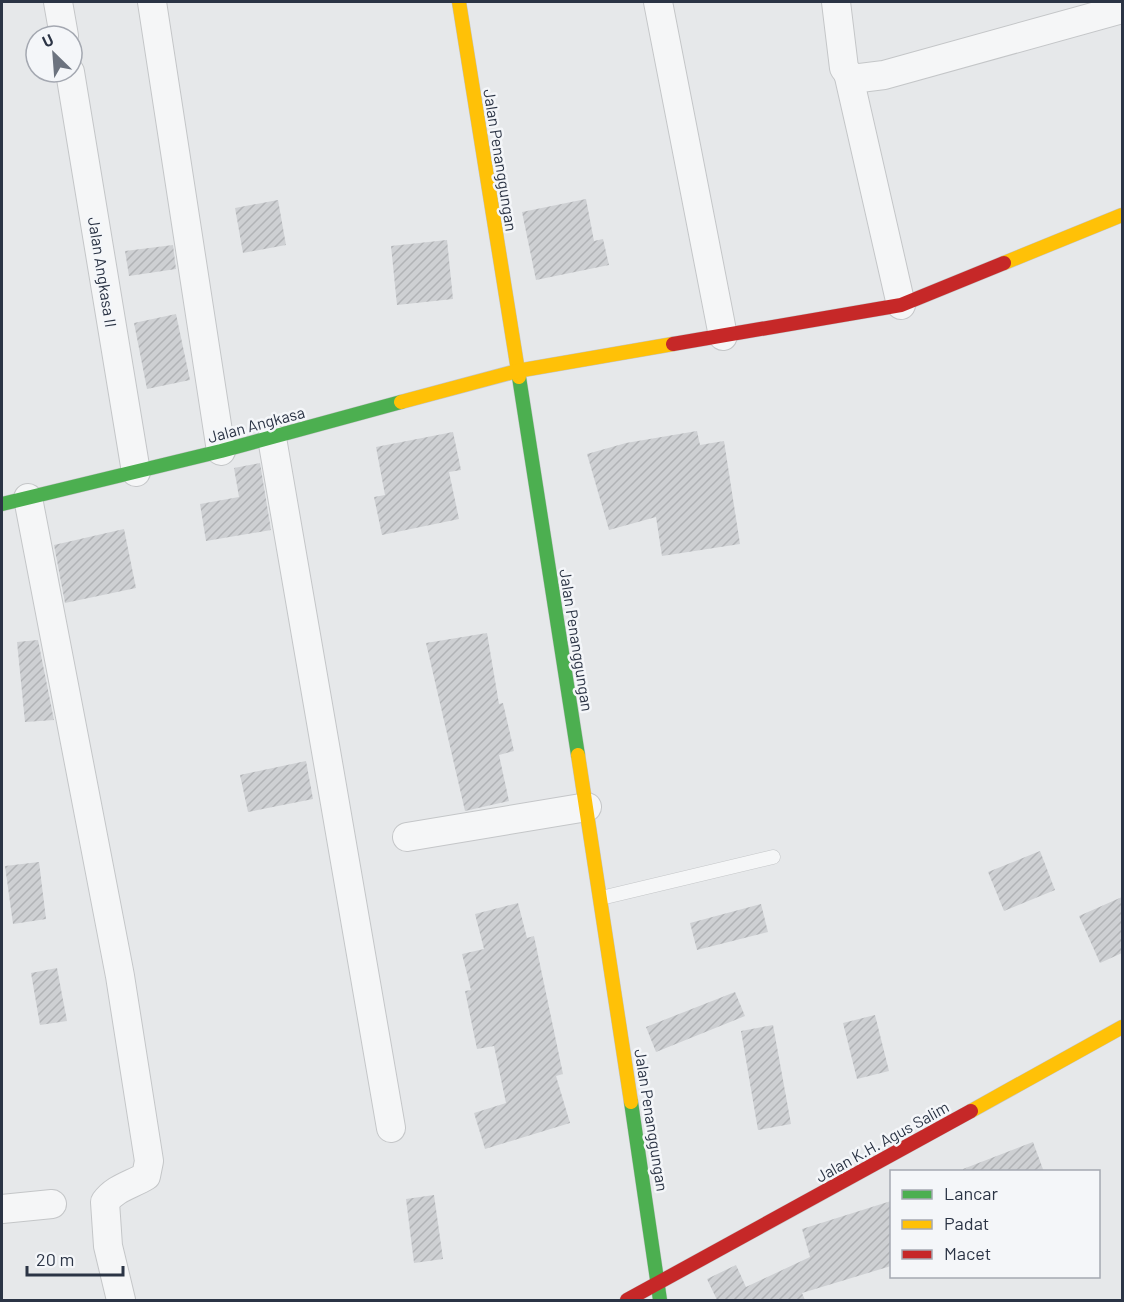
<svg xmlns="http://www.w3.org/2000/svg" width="1124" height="1302" viewBox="0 0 1124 1302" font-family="Barlow,sans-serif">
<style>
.building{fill:url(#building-hatch)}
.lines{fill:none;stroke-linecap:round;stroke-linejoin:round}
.lane-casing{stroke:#c4c6c8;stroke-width:15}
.street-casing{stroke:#c4c6c8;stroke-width:30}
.fast-casing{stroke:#c4c6c8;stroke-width:15}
.slow-casing{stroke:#c4c6c8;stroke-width:15}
.jam-casing{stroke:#c4c6c8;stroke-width:15}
.lane{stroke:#f5f6f7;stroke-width:14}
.street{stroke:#f5f6f7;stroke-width:28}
.fast{stroke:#4caf50;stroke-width:14}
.slow{stroke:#ffc107;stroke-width:14}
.jam{stroke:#c62828;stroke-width:14}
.labels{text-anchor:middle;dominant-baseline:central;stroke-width:5;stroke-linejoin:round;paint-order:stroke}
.street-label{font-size:16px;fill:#2b3445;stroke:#f4f6f9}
</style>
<defs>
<pattern id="building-hatch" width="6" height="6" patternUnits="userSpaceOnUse" patternTransform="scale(1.5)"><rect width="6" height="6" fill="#ced0d3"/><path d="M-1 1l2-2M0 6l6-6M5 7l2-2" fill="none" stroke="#b1b3b6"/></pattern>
</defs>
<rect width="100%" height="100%" fill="#e6e8ea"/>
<g class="building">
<polygon points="586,199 594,241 603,239 609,265 536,280 522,212"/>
<polygon points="278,200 286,245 243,253 235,208"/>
<polygon points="447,240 453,299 397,305 391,246"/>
<polygon points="173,245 176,269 129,276 125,251"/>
<polygon points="176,314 190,380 147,389 134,323"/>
<polygon points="697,431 700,445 724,441 740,544 662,556 656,517 609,530 587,454 626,443"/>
<polygon points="453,432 461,470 449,472 459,519 382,535 374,497 385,495 376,447"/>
<polygon points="260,463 271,530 206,541 200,504 239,497 234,468"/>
<polygon points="124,529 136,588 65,603 54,545"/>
<polygon points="487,633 499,704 503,703 514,751 499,755 509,801 465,811 426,643"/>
<polygon points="38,640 54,720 25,722 17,642"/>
<polygon points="306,761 313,799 248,812 240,775"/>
<polygon points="1040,851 1055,890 1004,911 988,872"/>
<polygon points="39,862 46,919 13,924 5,866"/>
<polygon points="1122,897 1122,953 1100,963 1079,916"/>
<polygon points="518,903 527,938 534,936 563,1074 556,1076 570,1123 485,1149 474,1113 506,1103 494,1046 477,1049 465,991 471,990 462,954 484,949 475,914"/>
<polygon points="761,904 768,932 697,950 690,923"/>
<polygon points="57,968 67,1021 40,1025 31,973"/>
<polygon points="735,992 745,1016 656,1052 646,1027"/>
<polygon points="875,1015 889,1071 857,1079 843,1023"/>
<polygon points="773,1025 791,1124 758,1130 741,1031"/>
<polygon points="1033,1142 1044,1172 963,1172 963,1169"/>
<polygon points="434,1195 443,1259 414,1263 406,1199"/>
<polygon points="891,1201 891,1266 802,1293 805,1300 717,1300 707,1279 736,1265 746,1287 810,1257 802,1229"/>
</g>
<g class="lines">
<defs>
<polyline id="lane" points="601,898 773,857"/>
<g id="street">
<polyline points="58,2 64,36"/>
<polyline points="152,2 221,451"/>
<polyline points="658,2 723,336"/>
<polyline points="836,2 844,68 852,79 884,75 1122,9"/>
<polyline points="70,72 136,472"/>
<polyline points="849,77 901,305"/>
<polyline points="272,438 391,1128"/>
<path d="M28 498 120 976 149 1161 146 1176C131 1185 115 1188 105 1202L108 1246 121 1300"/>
<polyline points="407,837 587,807"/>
<polyline points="2,1209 52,1204"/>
</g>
<g id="fast">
<polyline points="519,377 578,755"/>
<polyline points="2,504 221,451 401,402"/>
<polyline points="631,1102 660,1300"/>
</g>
<g id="slow">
<polyline points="459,2 519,377"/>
<polyline points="1004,263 1122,215"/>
<polyline points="401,402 517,371 673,344"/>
<polyline points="578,755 631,1102"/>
<polyline points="971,1111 1122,1027"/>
</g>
<g id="jam">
<polyline points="673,344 901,305 1004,263"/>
<polyline points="627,1300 971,1111"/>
</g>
</defs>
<use href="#lane" class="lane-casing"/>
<use href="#street" class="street-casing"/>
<use href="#fast" class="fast-casing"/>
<use href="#slow" class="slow-casing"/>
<use href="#jam" class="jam-casing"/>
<use href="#lane" class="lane"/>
<use href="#street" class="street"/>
<use href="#fast" class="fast"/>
<use href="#slow" class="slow"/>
<use href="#jam" class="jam"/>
</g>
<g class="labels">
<g class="street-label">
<text transform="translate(501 160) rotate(81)">Jalan Penanggungan</text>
<text transform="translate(103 272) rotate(81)">Jalan Angkasa II</text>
<text transform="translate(256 424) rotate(-15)">Jalan Angkasa</text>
<text transform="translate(577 640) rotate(81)">Jalan Penanggungan</text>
<text transform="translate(652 1120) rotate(81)">Jalan Penanggungan</text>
<text transform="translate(882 1141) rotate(-29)">Jalan K.H. Agus Salim</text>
</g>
</g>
<rect width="1124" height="1302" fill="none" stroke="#2b3445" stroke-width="6"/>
<rect x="890" y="1170" width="210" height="108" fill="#f4f6f9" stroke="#a4a8b1" stroke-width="1.5"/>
<rect x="902" y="1190" width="30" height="9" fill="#4caf50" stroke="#a4a8b1" stroke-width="1.5"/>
<text x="944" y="1200" font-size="18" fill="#2b3445">Lancar</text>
<rect x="902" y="1220" width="30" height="9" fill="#ffc107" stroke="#a4a8b1" stroke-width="1.5"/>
<text x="944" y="1230" font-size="18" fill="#2b3445">Padat</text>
<rect x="902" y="1250" width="30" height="9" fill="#c62828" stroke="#a4a8b1" stroke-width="1.5"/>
<text x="944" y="1260" font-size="18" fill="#2b3445">Macet</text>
<g transform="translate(54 54) rotate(335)"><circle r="28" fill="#f4f6f9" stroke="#a4a8b1" stroke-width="1.5"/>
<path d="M0-4.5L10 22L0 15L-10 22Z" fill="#6c737f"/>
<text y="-9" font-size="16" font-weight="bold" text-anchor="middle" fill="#2b3445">U</text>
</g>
<path d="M27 1266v9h96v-9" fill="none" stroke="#2b3445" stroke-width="3"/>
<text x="36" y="1266" font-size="18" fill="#2b3445" stroke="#f4f6f9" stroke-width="4.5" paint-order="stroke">20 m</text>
</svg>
